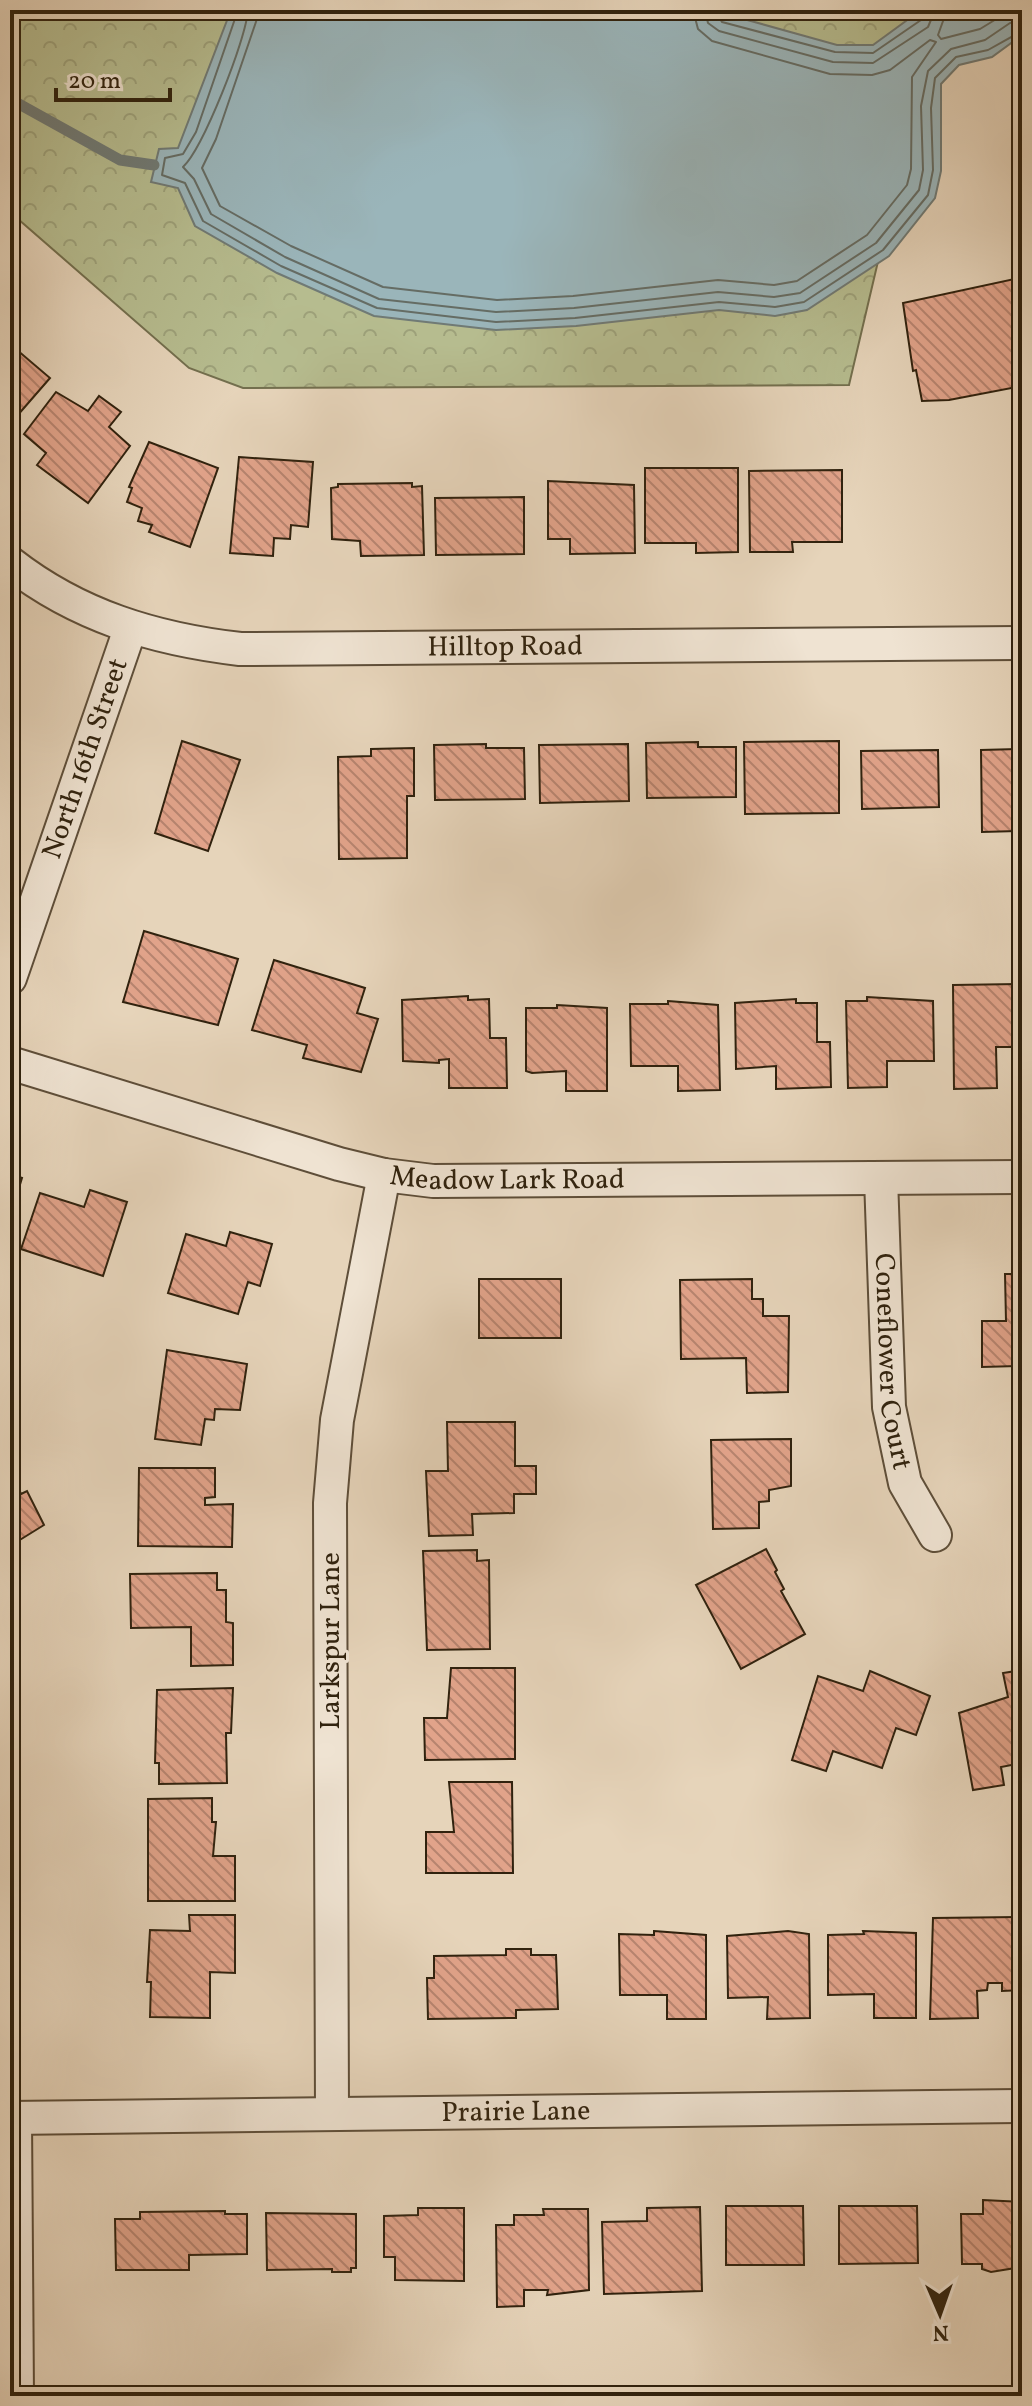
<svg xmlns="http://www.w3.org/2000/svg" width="1032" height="2406" viewBox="0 0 1032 2406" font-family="Vollkorn,serif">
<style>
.forest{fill:url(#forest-crowns);stroke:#736f4e;stroke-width:2}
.water{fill:#9ab5ba;stroke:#707a75;stroke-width:2}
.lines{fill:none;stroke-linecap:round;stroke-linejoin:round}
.shore{stroke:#656c64;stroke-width:2}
.stream{stroke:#707a75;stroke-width:11}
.building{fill:url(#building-back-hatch);stroke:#30220e;stroke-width:2}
.street-casing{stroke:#5e4e39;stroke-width:36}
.street{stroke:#efe3d2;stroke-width:32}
.labels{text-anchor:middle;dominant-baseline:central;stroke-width:6;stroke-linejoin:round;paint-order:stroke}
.street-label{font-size:28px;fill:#30220e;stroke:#efe3d2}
</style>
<defs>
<pattern id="forest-crowns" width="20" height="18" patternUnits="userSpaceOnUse" patternTransform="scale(2)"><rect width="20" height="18" fill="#b6bc8f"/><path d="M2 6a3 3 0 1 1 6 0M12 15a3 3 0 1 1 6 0" fill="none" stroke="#9da17a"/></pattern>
<pattern id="building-back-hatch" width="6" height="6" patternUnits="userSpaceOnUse" patternTransform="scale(2)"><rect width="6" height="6" fill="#e1a38a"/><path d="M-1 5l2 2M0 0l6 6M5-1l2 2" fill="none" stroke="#b7846f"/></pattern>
</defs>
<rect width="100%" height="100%" fill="#e6d4ba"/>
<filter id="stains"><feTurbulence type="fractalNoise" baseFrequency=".0025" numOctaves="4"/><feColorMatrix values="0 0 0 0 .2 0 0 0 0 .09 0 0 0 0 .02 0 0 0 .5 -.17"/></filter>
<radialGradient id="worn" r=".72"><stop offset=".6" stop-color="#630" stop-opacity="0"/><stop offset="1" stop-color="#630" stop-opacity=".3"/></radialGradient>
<polygon class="forest" points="10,10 937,10 849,385 243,388 189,368 10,212"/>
<polygon class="water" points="231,10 715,11 837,45 873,45 921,10 1022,10 1022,35 992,57 959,65 941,84 941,171 935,198 889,256 807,310 775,316 719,310 576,326 496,330 374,316 277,273 195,226 178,188 151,182 159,149 178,148"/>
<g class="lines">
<g class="shore">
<polyline points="238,10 196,132 183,154 165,158 162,175 185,183 203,221 281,266 377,308 496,322 575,318 719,302 775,307 804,302 883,250 928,195 933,170 931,108 935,78 956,57 988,50 1022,31"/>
<path d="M248 10C246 40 203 148 183 167L194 179 211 214 285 257 379 299 496 312 574 308 718 292 774 297 800 293 876 243 919 190 923 170 921 106 928 71 951 49 985 40 1010 23 1022 21"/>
<polyline points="260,10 216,139 202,168 220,206 291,246 383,287 497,300 573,296 718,280 774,285 797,281 867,235 907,185 911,169 912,77 936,42 930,40 890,70 872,75 830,74 712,41 698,29 693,10"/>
<polyline points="705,10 708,23 719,31 833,62 873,63 928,27 935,10"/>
<polyline points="715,10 722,22 835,52 873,53 921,20 925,10"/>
<polyline points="947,10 938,35 941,39 980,29 1011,10"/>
</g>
<polyline class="stream" points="10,99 120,160 154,165"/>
</g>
<g class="building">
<polygon points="1019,278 1022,280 1022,386 949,400 922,401 916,370 913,371 903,303"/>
<polygon points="10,344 50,378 10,424"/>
<polygon points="56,392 88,411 99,396 121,412 109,427 130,446 88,503 37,465 46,453 24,434"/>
<polygon points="149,442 218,468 190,547 149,532 152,525 138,521 142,508 127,502 132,488 129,487"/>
<polygon points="239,457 313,462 308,527 291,525 290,539 274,538 273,556 230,553"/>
<polygon points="645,468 738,468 738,552 696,553 696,543 645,543"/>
<polygon points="842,470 842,542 792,542 793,552 750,552 749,471"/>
<polygon points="548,481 634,485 635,553 570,554 570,539 548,539"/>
<polygon points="412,483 412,487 422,486 424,555 361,556 360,541 332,539 331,488 338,487 338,484"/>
<polygon points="524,497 524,554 436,555 435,498"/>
<polygon points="182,741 240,760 208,851 155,833"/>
<polygon points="839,741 839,813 745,814 744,742"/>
<polygon points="698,742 698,747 736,747 736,797 647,798 646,743"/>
<polygon points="486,744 486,748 524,748 525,799 435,800 434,745"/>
<polygon points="628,744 629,801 540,803 539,745"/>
<polygon points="414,748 414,796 407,796 407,858 339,859 338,757 371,756 371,749"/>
<polygon points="1022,749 1022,831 982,832 981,750"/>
<polygon points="938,750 939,807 862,809 861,751"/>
<polygon points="144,931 238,959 218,1025 123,1002"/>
<polygon points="274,960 365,988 357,1013 378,1019 361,1072 303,1058 307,1045 252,1030"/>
<polygon points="1022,984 1022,1047 996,1047 997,1088 954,1089 953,985"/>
<polygon points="468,996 468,1000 489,999 490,1038 506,1038 507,1088 449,1088 449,1059 439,1060 439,1063 403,1061 402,1000"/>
<polygon points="867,997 933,1001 934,1061 887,1061 887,1087 848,1088 846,1001 867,1001"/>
<polygon points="796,999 796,1003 817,1003 817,1042 830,1042 831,1087 776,1089 776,1066 736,1069 735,1003"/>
<polygon points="668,1001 718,1005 720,1090 678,1091 678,1066 631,1066 630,1004 668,1004"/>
<polygon points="557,1005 607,1008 607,1091 566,1091 566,1071 532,1073 526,1071 526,1008 557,1008"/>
<polygon points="10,1174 22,1178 10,1218"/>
<polygon points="90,1190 127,1202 103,1276 21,1249 40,1193 84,1207"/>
<polygon points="230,1232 272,1244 260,1286 248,1282 238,1314 168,1293 186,1234 226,1246"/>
<polygon points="1005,1274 1022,1274 1022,1366 982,1367 982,1321 1006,1321"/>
<rect x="479" y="1279" width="82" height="59"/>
<polygon points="752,1279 752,1299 763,1299 763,1316 789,1316 788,1392 747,1393 746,1358 681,1359 680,1280"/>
<polygon points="167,1350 247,1364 240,1410 215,1409 214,1420 205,1419 201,1445 155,1439"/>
<polygon points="447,1422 515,1422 515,1466 536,1466 536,1494 514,1494 514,1513 472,1514 473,1535 429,1536 426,1471 448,1471"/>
<polygon points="791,1439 791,1486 769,1490 769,1501 759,1502 759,1528 713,1529 711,1440"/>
<polygon points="139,1468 215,1468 215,1497 205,1498 205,1505 233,1504 232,1547 138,1546"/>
<polygon points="10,1476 14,1476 21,1494 27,1491 44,1525 10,1546"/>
<polygon points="766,1549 777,1570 775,1572 784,1589 781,1591 805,1634 741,1669 696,1585"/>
<polygon points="477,1550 477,1561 489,1560 490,1649 427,1650 423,1551"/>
<polygon points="217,1573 217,1590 226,1590 226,1622 233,1623 233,1665 191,1666 191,1627 131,1628 130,1574"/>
<polygon points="451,1668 515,1668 515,1759 425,1760 424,1718 447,1718"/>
<polygon points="1022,1670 1022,1763 1001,1767 1004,1785 973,1790 959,1713 1008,1697 1003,1673"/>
<polygon points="870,1671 930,1696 916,1735 896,1728 882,1768 833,1751 826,1771 792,1760 818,1676 863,1691"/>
<polygon points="233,1688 231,1733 226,1733 227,1783 159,1784 159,1763 155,1763 157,1690"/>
<polygon points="449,1782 512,1782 513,1873 426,1873 426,1832 454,1832"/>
<polygon points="212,1798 212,1822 216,1822 213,1856 235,1856 235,1901 148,1901 148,1799"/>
<polygon points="189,1915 235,1915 235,1973 210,1972 210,2018 150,2017 151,1982 147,1982 150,1930 190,1931"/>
<polygon points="1022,1917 1022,1990 1002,1991 1002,1983 988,1983 987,1990 977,1991 978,2018 930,2019 933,1918"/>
<polygon points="654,1931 706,1935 706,2019 667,2019 667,1995 620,1995 619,1934 654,1935"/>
<polygon points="788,1931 809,1934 810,2018 767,2019 768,1997 728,1998 727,1936"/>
<polygon points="863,1931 916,1933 916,2018 874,2018 874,1994 828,1995 828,1935 864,1934"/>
<polygon points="506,1949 531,1949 531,1955 556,1955 558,2009 516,2010 516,2018 428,2019 427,1978 434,1978 434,1956 506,1955"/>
<polygon points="983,2200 1022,2202 1022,2264 1016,2264 1015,2268 991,2272 982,2269 982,2264 962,2264 961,2214 983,2214"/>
<polygon points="726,2206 803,2206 804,2265 726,2265"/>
<polygon points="839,2206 917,2206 918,2263 839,2264"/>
<polygon points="700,2207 702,2291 604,2294 602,2222 647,2221 647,2208"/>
<polygon points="418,2208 464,2208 464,2281 395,2280 395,2257 384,2257 384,2216 418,2215"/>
<polygon points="543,2209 588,2209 589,2290 547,2295 548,2290 524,2290 524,2306 497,2307 496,2225 514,2225 514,2215 544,2215"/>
<polygon points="225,2211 225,2214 247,2214 247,2254 189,2255 189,2270 116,2270 115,2219 140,2219 140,2212"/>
<polygon points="266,2213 356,2214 356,2268 351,2268 351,2272 332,2272 332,2269 267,2270"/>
</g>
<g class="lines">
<defs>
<g id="street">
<path id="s1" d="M10 563C78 616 154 639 240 649L1022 643"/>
<path id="s2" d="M10 978 130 629"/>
<path id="s3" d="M10 1063 339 1164 384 1175 433 1181 1022 1177"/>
<path id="s4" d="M881 1178 889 1407 905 1483 935 1535"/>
<polyline points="332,2111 330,1503 337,1420 384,1175"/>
<path id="s5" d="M10 2118 1022 2106"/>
<polyline points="15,2118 17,2396"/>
</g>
</defs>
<use href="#street" class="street-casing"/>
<use href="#street" class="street"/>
</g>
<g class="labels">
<g class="street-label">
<text stroke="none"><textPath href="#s1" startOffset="514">Hilltop Road</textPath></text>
<text stroke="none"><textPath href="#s2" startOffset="232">North 16th Street</textPath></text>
<text stroke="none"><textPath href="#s3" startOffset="514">Meadow Lark Road</textPath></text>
<text stroke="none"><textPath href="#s4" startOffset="184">Coneflower Court</textPath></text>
<text transform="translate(331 1641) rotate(-90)">Larkspur Lane</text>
<text stroke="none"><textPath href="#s5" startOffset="506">Prairie Lane</textPath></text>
</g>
</g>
<rect width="1032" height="2406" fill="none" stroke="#e6d4ba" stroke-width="40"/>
<rect x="12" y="12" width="1008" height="2382" fill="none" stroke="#30220e" stroke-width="4"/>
<rect x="20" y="20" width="992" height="2366" fill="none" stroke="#30220e" stroke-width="2"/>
<g transform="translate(940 2314) rotate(178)" stroke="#efe3d2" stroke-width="6" paint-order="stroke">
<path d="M0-6L14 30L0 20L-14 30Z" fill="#30220e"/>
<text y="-12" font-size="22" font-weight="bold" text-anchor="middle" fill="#30220e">N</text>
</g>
<path d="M56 88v12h114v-12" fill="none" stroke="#30220e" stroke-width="4"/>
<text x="68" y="88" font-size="24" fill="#30220e" stroke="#efe3d2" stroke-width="6" paint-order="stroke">20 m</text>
<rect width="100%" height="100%" filter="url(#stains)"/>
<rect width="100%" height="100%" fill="url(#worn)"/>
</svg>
